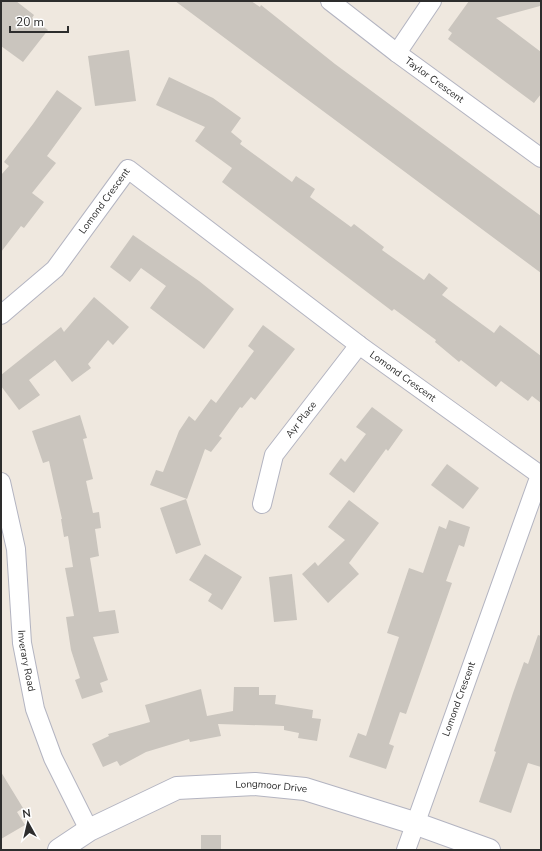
<svg xmlns="http://www.w3.org/2000/svg" width="542" height="851" viewBox="0 0 542 851" font-family="'Nunito Sans',sans-serif">
<style>
.building{fill:#cac5be}
.lines{fill:none;stroke-linecap:round;stroke-linejoin:round}
.minor-casing{stroke:#b3b4c1;stroke-width:20}
.tertiary-casing{stroke:#b3b4c1;stroke-width:24}
.minor{stroke:#fff;stroke-width:18}
.tertiary{stroke:#fff;stroke-width:22}
.labels{text-anchor:middle;dominant-baseline:central;stroke-width:3;stroke-linejoin:round;paint-order:stroke}
.street-label{font-size:10px;fill:#2d2d2d;stroke:#fff}
</style>
<rect width="100%" height="100%" fill="#efe8df"/>
<g class="building">
<polygon points="1,1 16,1 34,15 32,18 48,30 23,62 1,46"/>
<polygon points="175,1 251,1 260,7 261,5 335,64 541,216 541,273"/>
<polygon points="469,1 540,1 540,6 496,18 541,52 541,94 534,103 448,39 452,33 448,30"/>
<polygon points="129,50 136,101 95,106 88,56"/>
<polygon points="169,77 213,98 241,118 231,132 242,141 240,144 292,182 296,176 315,189 310,197 351,227 354,224 384,247 382,250 424,280 429,273 448,288 442,295 494,333 500,325 541,356 541,403 532,396 528,401 501,381 496,387 461,360 459,362 435,342 436,340 394,309 392,311 222,182 232,168 195,141 205,127 156,105"/>
<polygon points="57,90 82,108 47,156 56,163 32,193 44,202 24,228 21,226 1,252 1,175 9,166 4,162 33,124"/>
<polygon points="133,235 199,281 234,309 204,349 150,308 166,286 141,268 130,282 110,267"/>
<polygon points="94,297 129,327 113,345 108,340 88,364 91,368 72,382 55,360 29,380 40,395 19,410 1,386 1,375 61,327 64,332"/>
<polygon points="263,325 295,349 255,400 251,397 242,408 240,407 219,436 222,438 211,452 205,449 187,499 150,485 156,470 163,472 179,431 189,416 195,421 211,399 216,403 254,351 248,346"/>
<polygon points="372,407 403,430 388,451 386,449 354,493 329,474 341,458 345,462 366,434 356,427"/>
<polygon points="80,415 87,438 83,439 93,479 86,481 93,513 99,512 101,528 95,529 99,556 90,558 99,612 115,610 119,633 93,637 108,680 100,683 103,692 82,699 75,680 80,678 71,650 66,617 74,616 65,568 73,567 68,536 64,537 61,519 62,519 49,461 43,463 32,431"/>
<polygon points="447,464 479,488 463,509 431,485"/>
<polygon points="186,499 201,545 176,554 160,508"/>
<polygon points="349,500 379,523 349,563 359,574 328,603 302,574 315,562 318,566 345,540 328,527"/>
<polygon points="449,520 470,527 464,547 459,545 446,581 452,583 406,714 400,712 389,744 394,746 386,769 349,757 358,733 366,736 399,637 387,633 409,568 423,573 439,526 446,529"/>
<polygon points="205,554 242,577 222,610 208,601 212,594 189,580"/>
<polygon points="292,574 297,620 274,622 269,577"/>
<polygon points="538,635 541,636 541,767 528,763 511,813 479,802 496,752 494,751 513,693 524,662 528,664"/>
<polygon points="234,687 259,687 259,695 276,695 275,704 313,710 312,718 321,719 317,741 298,738 299,733 284,730 284,726 218,724 221,736 190,742 189,739 146,752 120,766 117,761 103,767 92,744 109,736 108,734 150,722 145,705 201,689 207,716 233,711"/>
<polygon points="1,772 23,808 17,812 25,825 1,839"/>
<rect x="201" y="835" width="20" height="15"/>
</g>
<g class="lines">
<defs>
<g id="minor">
<path id="s1" d="M330 1 397 53 541 158"/>
<polyline points="397,53 432,1"/>
<path id="s2" d="M1 315 55 269 128 169 359 345 540 475 406 850"/>
<path id="s3" d="M1 482 16 549 22 643 35 709 53 758 89 830"/>
<path id="s4" d="M262 504 274 455 359 345"/>
</g>
<g id="tertiary">
<path id="s5" d="M59 850 89 830 177 788 255 784 305 789 414 823 489 850"/>
</g>
</defs>
<use href="#minor" class="minor-casing"/>
<use href="#tertiary" class="tertiary-casing"/>
<use href="#minor" class="minor"/>
<use href="#tertiary" class="tertiary"/>
</g>
<g class="labels">
<g class="street-label">
<text stroke="none"><textPath href="#s1" startOffset="131">Taylor Crescent</textPath></text>
<text stroke="none"><textPath href="#s2" startOffset="155">Lomond Crescent</textPath></text>
<text stroke="none"><textPath href="#s2" startOffset="539">Lomond Crescent</textPath></text>
<text stroke="none"><textPath href="#s4" startOffset="95">Ayr Place</textPath></text>
<text stroke="none"><textPath href="#s3" startOffset="181">Inverary Road</textPath></text>
<text transform="translate(459 699) rotate(-70)">Lomond Crescent</text>
<text stroke="none"><textPath href="#s5" startOffset="228">Longmoor Drive</textPath></text>
</g>
</g>
<rect width="542" height="851" fill="none" stroke="#2d2d2d" stroke-width="4"/>
<g transform="translate(28 823) rotate(352)" stroke="#ffffff" stroke-width="3" paint-order="stroke">
<path d="M0-3L7 15L0 10L-7 15Z" fill="#2d2d2d"/>
<text y="-6" font-size="11" font-weight="bold" text-anchor="middle" fill="#2d2d2d">N</text>
</g>
<path d="M10 26v6h58v-6" fill="none" stroke="#2d2d2d" stroke-width="2"/>
<text x="16" y="26" font-size="12" fill="#2d2d2d" stroke="#ffffff" stroke-width="3" paint-order="stroke">20 m</text>
</svg>
